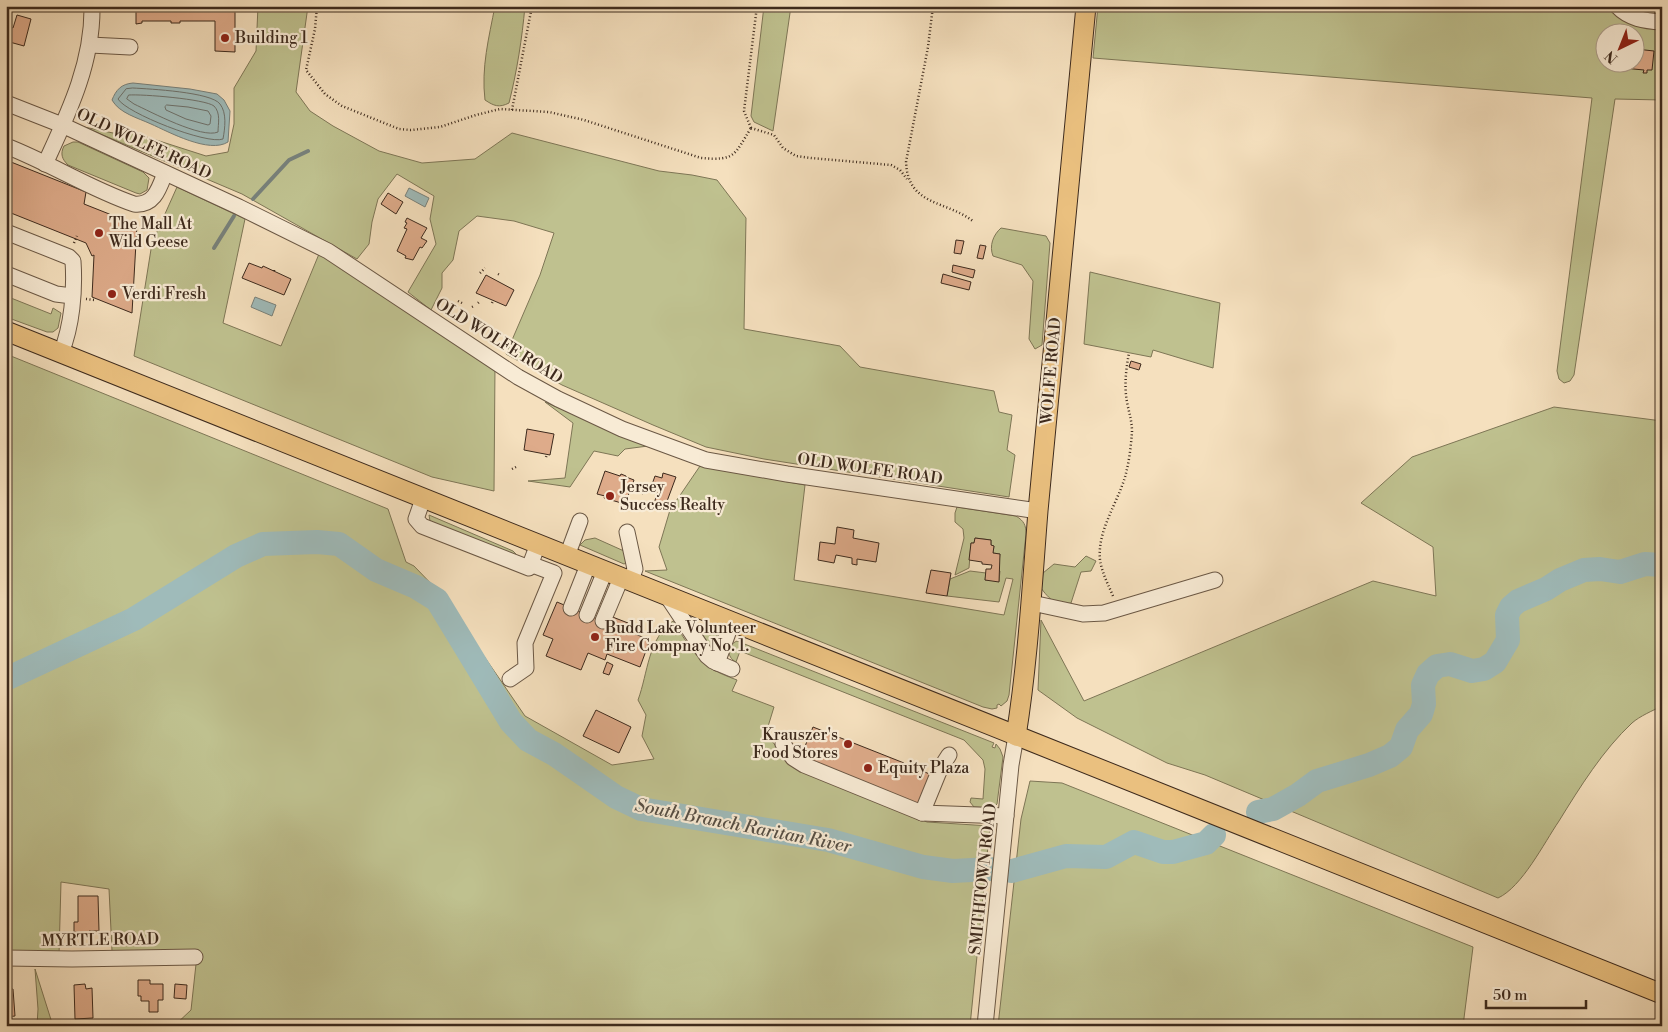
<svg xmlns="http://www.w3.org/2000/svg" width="1668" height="1032" viewBox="0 0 1668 1032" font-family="'Libre Bodoni',serif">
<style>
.green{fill:#bfc18f;stroke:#7e7656;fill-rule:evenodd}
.water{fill:#9fbbba;stroke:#78817b}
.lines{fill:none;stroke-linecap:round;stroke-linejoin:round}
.shore{stroke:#6e726c;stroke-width:1}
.stream{stroke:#78817b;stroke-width:4}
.river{stroke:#9fbbba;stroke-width:24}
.building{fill:#deab8a;stroke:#3d2a1d}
.minor-casing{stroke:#6b5845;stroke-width:17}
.major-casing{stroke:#3d2a1d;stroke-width:21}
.path{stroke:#3d2a1d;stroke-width:2.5;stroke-dasharray:1 2.5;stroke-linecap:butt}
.minor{stroke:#f8ebd5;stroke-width:15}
.major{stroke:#eac07f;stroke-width:19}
.poi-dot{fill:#8f2418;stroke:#f8ebd5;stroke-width:2}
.labels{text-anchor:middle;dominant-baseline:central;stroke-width:4.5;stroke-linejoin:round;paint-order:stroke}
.poi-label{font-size:16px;fill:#3d2a1d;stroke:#f8ebd5;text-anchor:start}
.street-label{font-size:16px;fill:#3d2a1d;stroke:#f8ebd5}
.water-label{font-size:18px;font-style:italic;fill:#564e44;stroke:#f8ebd5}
</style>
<rect width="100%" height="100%" fill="#f5e0be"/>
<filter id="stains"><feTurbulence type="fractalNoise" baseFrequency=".004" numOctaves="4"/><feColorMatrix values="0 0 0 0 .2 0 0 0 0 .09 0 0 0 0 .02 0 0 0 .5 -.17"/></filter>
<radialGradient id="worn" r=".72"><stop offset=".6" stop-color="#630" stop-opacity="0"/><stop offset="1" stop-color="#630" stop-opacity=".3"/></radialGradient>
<g class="green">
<polygon points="258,6 308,6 296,92 310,111 333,126 379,151 422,163 475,159 512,133 659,171 692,175 717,180 746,218 744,329 840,346 860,367 994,391 999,412 1012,415 1007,450 1015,455 1009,497 764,459 706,447 653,425 562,385 506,354 540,275 554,233 514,221 477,216 459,231 453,260 442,273 442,288 431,310 408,292 436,244 430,219 434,196 397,174 378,199 372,222 369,244 357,259 242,194 84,127 113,133 125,130 206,156 228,152 234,124 234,88 256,51"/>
<path d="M495 6H525C522 39 517 71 509 103 499 108 494 106 485 100 481 68 489 37 495 6Z"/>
<polygon points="764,6 791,6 773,131 754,122 751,116"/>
<path d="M1098 6H1662V100L1615 99 1574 375 1570 381 1564 383 1559 379 1557 371 1592 98 1093 58ZM1606 32H1636V62H1606Z"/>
<path d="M73 142H78L143 172 149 178 147 190 140 194 136 193 68 165C62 159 60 154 64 146Z"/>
<polygon points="177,187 245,219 223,323 281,346 319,254 495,366 494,491 432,477 134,356 152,243"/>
<path d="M1001 228 1046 236 1050 243 1042 345 1035 349 1029 339 1033 281 1022 265 993 256C989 246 993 235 1001 228Z"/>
<polygon points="1090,272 1220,303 1213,368 1153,350 1151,357 1084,344"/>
<polygon points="6,296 51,314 53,308 61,313 58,328 53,332 47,332 6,317"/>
<path d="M6 354 388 509 406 562 414 566 442 595 525 716 612 765 654 759 642 736 646 715 638 700C648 673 648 638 673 621 684 638 696 660 714 670 721 674 729 677 737 680L732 691 774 707 766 733 789 764 927 822 990 826 970 1026H174L191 1010 197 955 112 951 109 889 61 882 59 955 6 956Z"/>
<polygon points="545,402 648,446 625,449 618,456 594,451 570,487 528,481 565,478 573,423"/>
<path d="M1554 407 1662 421V706C1652 711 1640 716 1632 723 1603 750 1580 787 1559 821 1544 843 1522 887 1498 898L1205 775 1167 763 1077 718 1038 690 1041 620 1084 701 1373 581 1436 596 1433 547 1361 503 1412 457Z"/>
<path d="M700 466 805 485 794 580 1004 615 1013 579 1006 578 999 602 947 596 950 579 970 571 986 573 985 580 999 581 1000 571 998 570 1000 554 993 553 994 546 991 545V540L975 538 974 543H971L969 568 955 575 964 538 963 529 955 522V513L957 507 1016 516C1024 521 1026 525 1026 534L1009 695 1007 701 1001 706 999 704 997 705V708L992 709 983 707 645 571 667 570 659 547 670 510Z"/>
<polygon points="429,515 513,551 516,554 514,557 435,527 430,521"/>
<polygon points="595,538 624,551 626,563 624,564 580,545 585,540"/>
<path d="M1086 556 1096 561 1091 571 1081 572 1071 603C1056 606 1049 599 1041 588L1043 573 1054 564 1075 567Z"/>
<polygon points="700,627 717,635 718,639 713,650 698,628"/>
<path d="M737 641 994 743 992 747 995 748 996 744 1000 749 1003 757 997 804 993 808 974 807 970 802 971 798 983 799 985 769 983 760 964 740 740 651 736 662C726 657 727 645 737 641Z"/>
<polygon points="1030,781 1062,783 1473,947 1463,1026 998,1026 1021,819"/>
<polygon points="35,969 53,1026 37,1026 38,1009"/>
</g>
<g class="water">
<path d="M133 83 190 89 217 94 224 100 230 111 228 142C209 154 169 132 151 124 138 118 119 113 112 100 116 90 121 84 133 83Z"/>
<polygon points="409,188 429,198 425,207 405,196"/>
<polygon points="255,297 276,305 272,316 251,307"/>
</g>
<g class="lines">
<g class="shore">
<path d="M133 88C150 89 211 92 220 104 227 113 225 128 223 139 207 145 126 113 118 99L126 89Z"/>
<path d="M129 95C142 94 205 99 214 106 221 113 218 124 218 132 202 139 151 112 134 104L127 99Z"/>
<polygon points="167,105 188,107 208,111 211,116 210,124 208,125 186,119 166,110 165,107"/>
</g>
<g class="stream">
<polyline points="253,199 289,160 308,151"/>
<polyline points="214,248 234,216"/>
</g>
<g class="river">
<polyline points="6,679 134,619 236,556 263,544 317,542 339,544 376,570 416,587 437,600 511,722 528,740 554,754 616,797 641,809 828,840 923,867 953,871 991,869"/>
<polyline points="1258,812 1273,809 1298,795 1317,781 1369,765 1390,756 1401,747 1407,730 1421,714 1424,704 1423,685 1428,674 1437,666 1450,664 1472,671 1484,669 1495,662 1508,640 1507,615 1511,607 1518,601 1546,589 1560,580 1584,570 1600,569 1620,572 1645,564 1662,565"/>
<polyline points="1012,871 1066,856 1106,857 1134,842 1163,852 1173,852 1206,843 1214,835"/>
</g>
</g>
<g class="building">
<polygon points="136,6 215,6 215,11 235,11 235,52 215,51 215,21 180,21 180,23 171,23 171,21 142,21 142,23 136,24"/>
<polygon points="17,15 31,19 24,46 6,41 6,25 13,28"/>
<polygon points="1636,49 1654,51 1652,70 1647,70 1647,73 1643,73 1644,70 1623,68 1624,62 1636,62"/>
<polygon points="6,160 86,192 84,204 137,225 132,313 92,297 94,255 92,256 86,243 6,211"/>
<polygon points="388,193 403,202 396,214 381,204"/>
<polygon points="407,218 427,228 421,238 427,241 422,248 420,247 413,260 405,258 406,256 397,251 407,229 404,228 407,223 405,222"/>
<polygon points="956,240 964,241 961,254 954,253"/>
<polygon points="980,245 986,246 983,259 977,258"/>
<polygon points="249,263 262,268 263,266 291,279 284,295 242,278"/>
<polygon points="953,265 975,270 973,278 952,272"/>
<polygon points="943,274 971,282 969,290 941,283"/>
<polygon points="486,275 514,290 506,306 476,293"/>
<polygon points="1131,361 1141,364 1139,370 1129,367"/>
<polygon points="527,429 554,434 550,455 524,450"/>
<polygon points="605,471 620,476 621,474 626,476 626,477 634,480 625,504 604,498 605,496 597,494"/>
<polygon points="663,473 676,477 666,504 662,502 660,507 654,505 657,492 650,490 655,476 662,478"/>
<polygon points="640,485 646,487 643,494 638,492"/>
<polygon points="837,527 854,530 853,538 879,543 876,562 857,559 857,565 852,564 852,558 836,555 834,563 818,560 820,542 835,544"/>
<polygon points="975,538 991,540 991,545 994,546 993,553 1000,554 999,582 985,580 986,569 991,569 992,565 982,564 982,562 969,560 971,543 974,543"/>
<polygon points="931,570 951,573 947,596 926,593"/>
<polygon points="557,602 607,623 610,616 628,623 625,630 650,640 640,667 607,654 605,660 588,653 581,670 546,656 553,639 543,635"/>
<polygon points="607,662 613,665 609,675 603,673"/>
<polygon points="596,710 631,727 619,753 583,736"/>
<polygon points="813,727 904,763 908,770 910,771 911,766 934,776 920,807 801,756 799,754 801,750 803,751"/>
<polygon points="78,896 98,896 99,931 89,931 89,933 74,932 74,922 78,922"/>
<polygon points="138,980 150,980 150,984 163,984 163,1000 158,1000 158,1012 149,1012 149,1001 141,1001 141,996 138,996"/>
<polygon points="85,984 86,989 92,988 93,1018 75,1019 74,985"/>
<polygon points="175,984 187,985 186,999 174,998"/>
<polygon points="6,989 13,989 15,1016 6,1017"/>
</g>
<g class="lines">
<defs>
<g id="minor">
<path d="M1617 6C1629 19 1645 21 1662 22"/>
<polyline points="90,45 130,47"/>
<polyline points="6,103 62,125 239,207 328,251 518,377 558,399 622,429 706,460 787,474 1038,511"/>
<path d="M6 146C50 163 90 189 134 204 154 206 159 189 165 173"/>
<path d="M45 164C68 114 93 63 92 6"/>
<path d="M6 232 69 257 73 261C75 291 72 326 61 353"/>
<polyline points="6,274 56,294 72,296"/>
<polyline points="423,499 416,519 422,526 529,568 538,544"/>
<polyline points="627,532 635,569 630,582"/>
<polyline points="567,556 580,521"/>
<polyline points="667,596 707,656 713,661 732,669"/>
<polyline points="1032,603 1083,614 1104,613 1215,580"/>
<polyline points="571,608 588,565"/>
<polyline points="587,615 605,571"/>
<polyline points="603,621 621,578"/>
<polyline points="717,663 732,622"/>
<polyline points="510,679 526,668 525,643 554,573 530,564"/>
<polyline points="784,741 783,744 793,758 804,765 922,813 1006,816"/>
<polyline points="922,813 940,769 949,755"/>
<polyline points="6,958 72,959 195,957"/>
<polyline points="985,1026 1011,765 1016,736"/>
</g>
<g id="major">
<polyline points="6,331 1662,994"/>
<path d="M1016 736C1028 661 1032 586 1038 511L1086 6"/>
</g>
</defs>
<use href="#minor" class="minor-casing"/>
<use href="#major" class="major-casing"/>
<g class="path">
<path d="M317 6 315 29 306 70 325 94 342 106 399 129 411 130 440 127 476 115 500 109 549 112 584 120 701 158C736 161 734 155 751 128"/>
<path d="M933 6 928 47 906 162C908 207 947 200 974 222"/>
<polyline points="512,110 532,6"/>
<polyline points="751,128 774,135 783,148 796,156 811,158 891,165 900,170 907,179"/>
<polyline points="751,128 744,111 757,6"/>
<polyline points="74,243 77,236"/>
<polyline points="274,271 274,270"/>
<polyline points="480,273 485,268"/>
<polyline points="498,274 500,275"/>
<polyline points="86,299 95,300"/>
<polyline points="458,301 462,303"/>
<polyline points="478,303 479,302"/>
<polyline points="492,303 493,301"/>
<polyline points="472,307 474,306"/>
<polyline points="546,457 547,454"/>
<polyline points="512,469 516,467"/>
<path d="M1113 596C1108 584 1102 573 1100 560 1097 531 1117 504 1125 477 1129 463 1131 446 1132 432 1132 421 1129 413 1127 402 1124 386 1126 369 1129 353"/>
</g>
<use href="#minor" class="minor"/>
<use href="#major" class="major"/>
</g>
<g class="poi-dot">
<circle cx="225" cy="38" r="5"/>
<circle cx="99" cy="233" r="5"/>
<circle cx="112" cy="294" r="5"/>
<circle cx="610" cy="496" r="5"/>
<circle cx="595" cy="637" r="5"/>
<circle cx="848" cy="744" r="5"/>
<circle cx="868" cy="768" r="5"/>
</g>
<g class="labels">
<g class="poi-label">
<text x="235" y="38">Building 1</text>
<text x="109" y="224">The Mall At<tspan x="109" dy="18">Wild Geese</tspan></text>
<text x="122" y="294">Verdi Fresh</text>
<text x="620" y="487">Jersey<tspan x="620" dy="18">Success Realty</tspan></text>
<text x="605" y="628">Budd Lake Volunteer<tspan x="605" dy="18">Fire Compnay No. 1.</tspan></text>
<text x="838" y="735" text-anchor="end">Krauszer's<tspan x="838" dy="18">Food Stores</tspan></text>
<text x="878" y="768">Equity Plaza</text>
</g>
<g class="street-label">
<text transform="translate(144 144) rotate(25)">OLD WOLFE ROAD</text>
<text transform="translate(499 341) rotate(32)">OLD WOLFE ROAD</text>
<text transform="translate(1051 371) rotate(-85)">WOLFE ROAD</text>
<text transform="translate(870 469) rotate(8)">OLD WOLFE ROAD</text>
<text transform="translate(983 879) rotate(-84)">SMITHTOWN ROAD</text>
<text transform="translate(100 940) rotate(-1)">MYRTLE ROAD</text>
</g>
<g class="water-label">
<text transform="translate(743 826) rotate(11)">South Branch Raritan River</text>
</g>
</g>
<rect width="1668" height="1032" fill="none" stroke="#f5e0be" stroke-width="25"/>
<rect x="8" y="8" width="1653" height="1017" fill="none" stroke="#3d2a1d" stroke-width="2.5"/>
<rect x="12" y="12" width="1643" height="1007" fill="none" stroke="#3d2a1d"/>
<g transform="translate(1620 48) rotate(223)"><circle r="24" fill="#f8ebd5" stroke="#ad9e8b"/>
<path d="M0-4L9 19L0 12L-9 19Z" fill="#8f2418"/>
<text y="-8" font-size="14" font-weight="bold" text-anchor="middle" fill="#3d2a1d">N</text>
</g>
<path d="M1486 1000v8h100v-8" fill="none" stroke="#3d2a1d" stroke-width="2.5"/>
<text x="1493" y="1000" font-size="15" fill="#3d2a1d" stroke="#f8ebd5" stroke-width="4" paint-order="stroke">50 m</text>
<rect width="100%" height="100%" filter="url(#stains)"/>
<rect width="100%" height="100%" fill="url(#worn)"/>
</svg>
